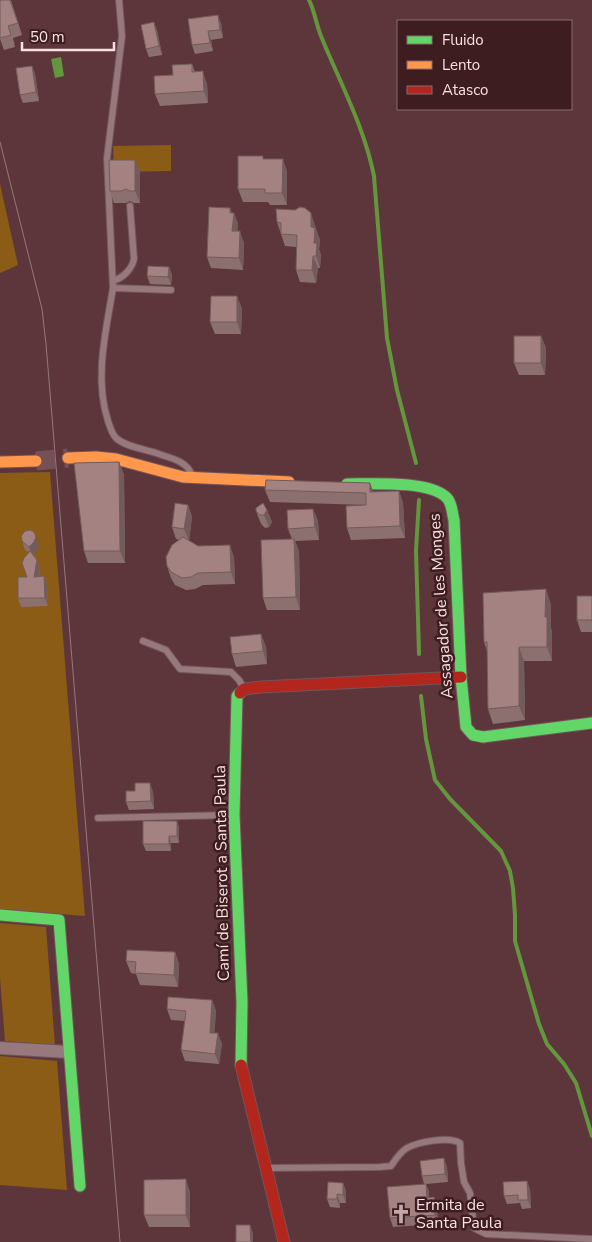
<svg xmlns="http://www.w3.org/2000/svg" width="592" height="1242" viewBox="0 0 592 1242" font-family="'Nunito Sans',sans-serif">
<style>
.green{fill:#8a5c15}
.water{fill:#63963d}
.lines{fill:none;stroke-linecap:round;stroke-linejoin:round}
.stream{stroke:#63963d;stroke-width:4}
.secondary-tunnel{stroke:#755055;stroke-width:19;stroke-dasharray:19 9;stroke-linecap:butt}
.lane-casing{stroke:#73555a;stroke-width:8}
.street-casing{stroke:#73555a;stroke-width:14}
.fast-casing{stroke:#73555a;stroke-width:13}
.slow-casing{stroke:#73555a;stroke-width:13}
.jam-casing{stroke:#73555a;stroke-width:13}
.lane{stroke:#97787c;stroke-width:6}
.street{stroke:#97787c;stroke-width:12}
.fast{stroke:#63d668;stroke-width:11}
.slow{stroke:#ff974d;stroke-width:11}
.jam{stroke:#b3261e;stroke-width:11}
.tram{stroke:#94787c;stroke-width:1}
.wall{fill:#8c706f}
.shaded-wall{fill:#725b5a}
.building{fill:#a38281;stroke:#725b5a}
.labels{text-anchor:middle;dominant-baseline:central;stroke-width:5;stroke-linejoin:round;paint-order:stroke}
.street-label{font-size:16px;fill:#fce1e2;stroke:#3d1d20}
.poi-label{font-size:16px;fill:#fce1e2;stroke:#3d1d20;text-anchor:start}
</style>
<rect width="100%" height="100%" fill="#5d363c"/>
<g class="green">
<polygon points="171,145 171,171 114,172 113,146"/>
<polygon points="0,184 18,265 0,273"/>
<polygon points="50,472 85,916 0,909 0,473"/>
<polygon points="0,923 46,927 55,1045 5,1041 0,978"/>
<polygon points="0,1056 57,1061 67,1190 0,1185"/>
</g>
<polygon class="water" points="61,57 64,76 55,78 51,59"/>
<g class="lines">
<g class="stream">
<path d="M309 0C315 12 316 24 321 36 340 83 364 126 374 176L387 338 397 390 416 463"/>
<polyline points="419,500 416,551 419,654"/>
<polyline points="421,696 426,739 435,780 450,799 501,851 510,871 513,888 515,915 515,941 539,1024 547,1044 564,1064 576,1083 592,1136"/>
</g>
<polyline class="secondary-tunnel" points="36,461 68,458"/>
<defs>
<g id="lane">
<polyline points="119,0 122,36 107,158 113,288 171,290"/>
<path d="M113 281C123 278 132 269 134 259L130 206"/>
<path d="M113 288C106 331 94 378 108 421 110 427 112 434 116 438 126 447 144 449 156 453 169 458 185 460 191 473"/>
<polyline points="143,641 166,650 180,669 231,672 239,680 244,689"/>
<polyline points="98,818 231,815"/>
<path d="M269 1168 380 1167 391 1166C395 1160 400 1152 407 1148 418 1142 449 1136 460 1143L461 1163 464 1182 470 1193 474 1228 486 1234 592 1239"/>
</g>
<polyline id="street" points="0,1048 69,1052"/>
<g id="fast">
<path d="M347 484C371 484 430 480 447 498 452 503 452 513 454 520L461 677 466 727 473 735 483 737 592 723"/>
<polyline points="240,693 237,696 234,815 242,1002 241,1065"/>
<polyline points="0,915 59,920 80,1186"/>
</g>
<g id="slow">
<polyline points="68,458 96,457 116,459 183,477 289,482"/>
<polyline points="0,462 36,461"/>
</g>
<g id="jam">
<polyline points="240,693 244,689 261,687 461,677"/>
<polyline points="241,1065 284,1242"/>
</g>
</defs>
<use href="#lane" class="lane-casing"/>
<use href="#street" class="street-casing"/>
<use href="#fast" class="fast-casing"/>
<use href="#slow" class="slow-casing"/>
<use href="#jam" class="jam-casing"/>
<use href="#lane" class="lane"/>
<use href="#street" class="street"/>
<use href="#fast" class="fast"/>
<use href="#slow" class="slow"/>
<use href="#jam" class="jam"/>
<polyline class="tram" points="0,142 42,309 46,344 120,1242"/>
</g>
<g class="wall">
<polygon points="0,0 11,0 22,35 13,38 15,47 4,50 0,39"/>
<polygon points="188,19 221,23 223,38 211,40 213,51 195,54 192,45"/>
<polygon points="157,30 162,55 149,57 146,49"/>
<polygon points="192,64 195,72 207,84 208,103 160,106 155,94 173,75"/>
<polygon points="32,66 35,74 39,101 23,103 20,95"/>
<polygon points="264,159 287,171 287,205 270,205 268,202 243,202 238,189"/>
<polygon points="135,160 140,172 140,203 134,203 130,201 126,203 114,203 110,191"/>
<polygon points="230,208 232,213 234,213 238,224 237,231 244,243 243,270 211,268 207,257"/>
<polygon points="277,222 315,225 315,228 320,240 319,249 321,255 320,268 318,268 316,283 300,282 296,270 296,247 285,246"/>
<polygon points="169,267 172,275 171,285 150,284 147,276"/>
<polygon points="242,308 241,334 215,334 210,322"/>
<polygon points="541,336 546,348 545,375 519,375 514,363"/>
<polygon points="119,462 124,475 125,563 88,563 84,551"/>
<polygon points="265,490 373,492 399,491 403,503 405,538 351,540 347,528 366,505 270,502"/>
<polygon points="188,505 192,517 189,541 198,546 234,557 235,584 203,585 195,589 186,590 175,585 171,578 167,566 179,540 176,539 172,527"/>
<polygon points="313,509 318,521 319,540 295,541 299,551 300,610 267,610 263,598 292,539 288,529"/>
<polygon points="267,510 272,522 269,527 265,528 261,524 256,511"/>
<polygon points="22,541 39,545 37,550 33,554 37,560 40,568 39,577 44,576 47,585 48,606 21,607 18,598 27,577 29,552 25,550"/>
<polygon points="592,596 592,632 581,632 577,620"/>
<polygon points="551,604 551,628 552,631 552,661 524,661 525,720 493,724 488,709 487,651 484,642"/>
<polygon points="266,646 267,664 236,667 232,654"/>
<polygon points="153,792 154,809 129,810 126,802"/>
<polygon points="177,821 179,828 179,843 171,843 171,851 146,851 143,844"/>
<polygon points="175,952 179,964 178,987 140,985 136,974 131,973 126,961"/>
<polygon points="212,1000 216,1011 214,1033 222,1044 219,1064 185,1061 181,1050 185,1021 171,1020 167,1009"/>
<polygon points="447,1167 448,1182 426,1184 429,1192 429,1197 437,1206 438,1224 393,1227 390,1218 424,1184 422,1176"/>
<polygon points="343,1183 346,1191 346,1203 340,1203 340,1208 330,1207 327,1199"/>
<polygon points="530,1189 531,1208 522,1209 520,1203 507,1204 504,1196"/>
<polygon points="190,1192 190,1227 149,1227 144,1215"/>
</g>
<g class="shaded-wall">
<polygon points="10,0 11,0 22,35 18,23"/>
<polygon points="218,15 221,23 223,38 220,30"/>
<polygon points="154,22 157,30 162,55 159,46"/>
<polygon points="208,31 211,40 213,51 210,43"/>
<polygon points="32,66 35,74 39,101 36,92"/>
<polygon points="203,71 207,84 208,103 204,91"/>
<polygon points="283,159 287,171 287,205 282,193"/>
<polygon points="135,160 140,172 140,203 135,191"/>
<polygon points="230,208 233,217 234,213 238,224 236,243 232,231 230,213"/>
<polygon points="311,213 320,240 319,249 321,255 320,268 316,256 314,243 311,227"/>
<polygon points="240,231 244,243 243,270 239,258"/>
<polygon points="313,256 318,268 316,283 312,270"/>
<polygon points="169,267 172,275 171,285 168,277"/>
<polygon points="237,296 242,308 241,334 237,322"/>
<polygon points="541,336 546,348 545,375 541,363"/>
<polygon points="119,462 124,475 125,563 120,551"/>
<polygon points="370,483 375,496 370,492"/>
<polygon points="399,491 403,503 405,538 400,526"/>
<polygon points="188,505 192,517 189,541 184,529"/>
<polygon points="313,509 318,521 319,540 315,527"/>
<polygon points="267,510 272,522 269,527 264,515"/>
<polygon points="36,537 39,545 37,550 32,555 29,547"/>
<polygon points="294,539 299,551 300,610 296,597"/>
<polygon points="230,545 234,557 235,584 231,572"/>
<polygon points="37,560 40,568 37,585 34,577"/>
<polygon points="44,576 47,585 48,606 45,598"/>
<polygon points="546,589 551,604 551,628 552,631 552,661 547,647 545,617"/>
<polygon points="261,634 266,646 267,664 263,651"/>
<polygon points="519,647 524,661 525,720 519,706"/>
<polygon points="150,783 153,792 154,809 151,801"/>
<polygon points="177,821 179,828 179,843 177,836"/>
<polygon points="169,836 171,843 171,851 169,844"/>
<polygon points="175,952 179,964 178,987 174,975"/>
<polygon points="212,1000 216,1011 214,1043 210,1033"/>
<polygon points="218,1033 222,1044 219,1064 215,1054"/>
<polygon points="444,1158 447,1167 448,1182 445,1174"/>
<polygon points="186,1179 190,1192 190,1227 186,1215"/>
<polygon points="527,1181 530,1189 531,1208 528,1200"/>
<polygon points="343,1183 346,1191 346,1203 343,1195"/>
<polygon points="426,1184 429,1192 430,1206 427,1198"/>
<polygon points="337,1194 340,1203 340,1208 337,1199"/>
<polygon points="434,1197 437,1206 438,1224 435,1215"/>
<polygon points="250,1225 253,1233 253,1242 251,1242"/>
</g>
<g class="building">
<polygon points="0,0 10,0 18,23 8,26 11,35 0,38"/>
<polygon points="218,15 220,30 208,31 210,43 192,45 188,19"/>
<polygon points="154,22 159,46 146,49 141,25"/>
<polygon points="192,64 192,72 203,71 204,91 155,94 154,76 173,75 172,65"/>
<polygon points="32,66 36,92 20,95 16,68"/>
<polygon points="238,156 263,156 263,159 283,159 282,193 265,193 265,189 238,189"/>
<polygon points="109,160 135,160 135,191 130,191 126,189 121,191 110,191"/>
<polygon points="209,207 230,208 230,213 234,213 232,231 240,231 239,258 207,257"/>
<polygon points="300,207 305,208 311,213 311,227 315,228 314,243 317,243 316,256 313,256 312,270 296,270 297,235 281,234 281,223 277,222 276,209 295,210"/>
<polygon points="148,266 169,267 168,277 147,276"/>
<polygon points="211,296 237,296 237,322 210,322"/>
<rect x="514" y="336" width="27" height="27"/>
<polygon points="119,462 120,551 84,551 74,463"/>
<polygon points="266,480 370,483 370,492 399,491 400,526 347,528 346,506 366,505 366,493 265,490"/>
<polygon points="175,503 188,505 184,529 172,527"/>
<polygon points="263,503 267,510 264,515 260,515 256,511 256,508"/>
<polygon points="313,509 315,527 288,529 287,510"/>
<polygon points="30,530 34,532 36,537 34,542 29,547 22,541 21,536 25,531"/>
<polygon points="183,537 198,546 230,545 231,572 198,573 191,577 182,578 171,572 167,566 166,557 172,545"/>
<polygon points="294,539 296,597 263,598 261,540"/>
<polygon points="30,551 37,560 34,577 44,576 45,598 18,598 18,577 27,577 22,563 24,558"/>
<polygon points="546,589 545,617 547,617 547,647 519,647 519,706 488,709 487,642 484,642 483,593"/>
<rect x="577" y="596" width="15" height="24"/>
<polygon points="261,634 263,651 232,654 230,637"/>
<polygon points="135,783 150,783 151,801 126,802 126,791 135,791"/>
<polygon points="143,821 177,821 177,836 169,836 169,844 143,844"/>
<polygon points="127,950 175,952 174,975 135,973 136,962 126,961"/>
<polygon points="168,997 212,1000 210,1033 218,1033 215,1054 181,1050 186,1011 167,1009"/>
<polygon points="444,1158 445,1174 422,1176 420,1161"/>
<polygon points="186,1179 186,1215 144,1215 144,1180"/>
<polygon points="527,1181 528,1200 518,1200 518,1195 504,1196 503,1182"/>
<polygon points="328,1182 343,1183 343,1195 337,1194 337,1199 327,1199"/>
<polygon points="426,1184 427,1198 434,1197 435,1215 390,1218 387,1187"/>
<polygon points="236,1225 250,1225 251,1242 236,1242"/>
</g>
<defs>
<symbol id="church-bare" viewBox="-9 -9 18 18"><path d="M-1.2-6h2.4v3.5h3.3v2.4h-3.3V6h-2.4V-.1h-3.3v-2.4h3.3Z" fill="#c4a5a8" stroke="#3d1d20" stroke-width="2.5" paint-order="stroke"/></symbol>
</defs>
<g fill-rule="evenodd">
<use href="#church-bare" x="387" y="1200" width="28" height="28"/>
</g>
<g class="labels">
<g class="street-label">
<text transform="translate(441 606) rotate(-94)">Assagador de les Monges</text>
<text transform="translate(222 873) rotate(-91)">Camí de Biserot a Santa Paula</text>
</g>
<g class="poi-label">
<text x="416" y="1205">Ermita de<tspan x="416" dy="18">Santa Paula</tspan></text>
</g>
</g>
<rect x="397" y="20" width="175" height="90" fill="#3d1d20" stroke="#896b6e"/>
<rect x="407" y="36" width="25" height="8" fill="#63d668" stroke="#896b6e"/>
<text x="442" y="45" font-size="15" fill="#fce1e2">Fluido</text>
<rect x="407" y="61" width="25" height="8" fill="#ff974d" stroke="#896b6e"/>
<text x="442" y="70" font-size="15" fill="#fce1e2">Lento</text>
<rect x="407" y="86" width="25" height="8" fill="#b3261e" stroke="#896b6e"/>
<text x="442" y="95" font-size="15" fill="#fce1e2">Atasco</text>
<path d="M22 42v8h92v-8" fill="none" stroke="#fce1e2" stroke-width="2.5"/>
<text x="30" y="42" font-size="15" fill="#fce1e2" stroke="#3d1d20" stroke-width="4" paint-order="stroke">50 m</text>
</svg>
